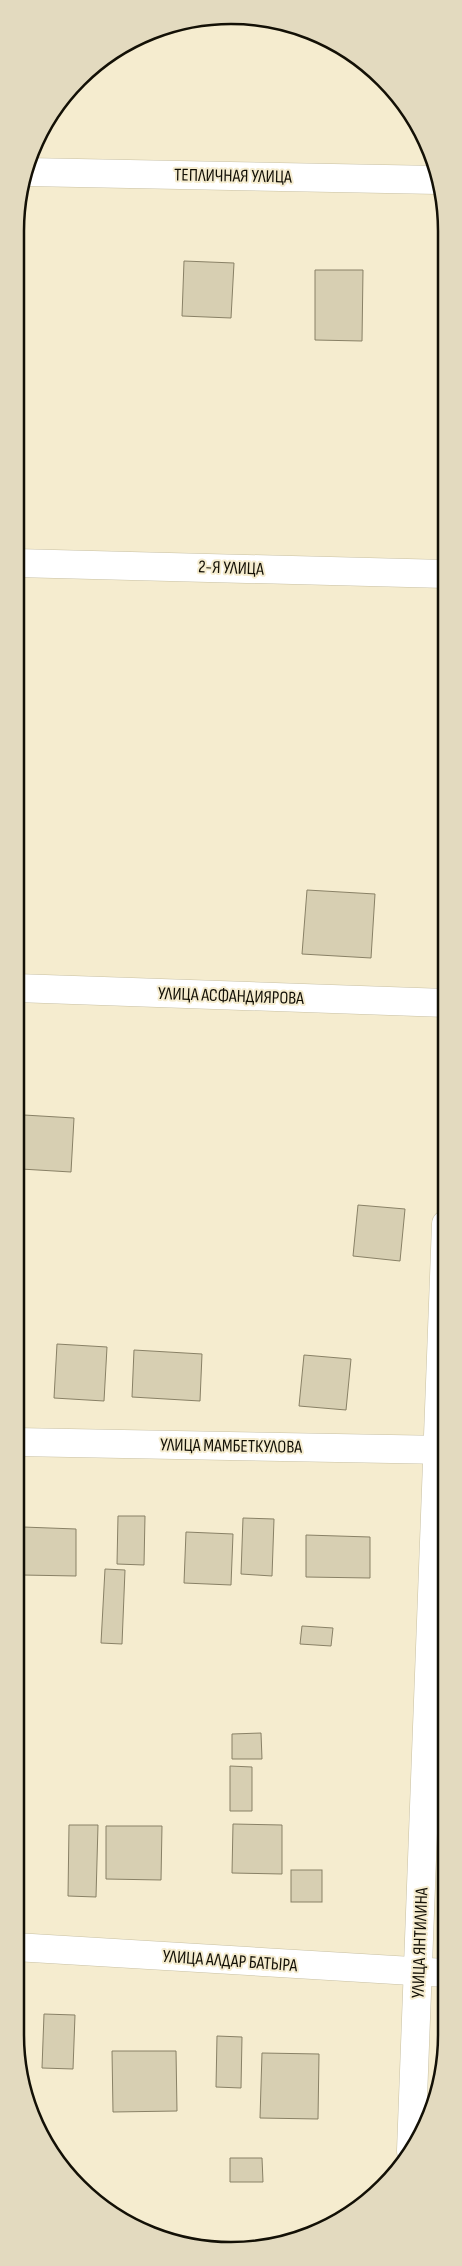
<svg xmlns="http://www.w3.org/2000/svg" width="462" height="2266" viewBox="0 0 462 2266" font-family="'Sofia Sans Condensed',sans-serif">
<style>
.building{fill:#d7cfb2;stroke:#898166}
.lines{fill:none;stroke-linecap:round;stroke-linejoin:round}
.minor-casing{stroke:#c8c0a3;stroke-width:29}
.minor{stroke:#fff;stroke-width:28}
.labels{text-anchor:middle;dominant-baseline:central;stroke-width:4;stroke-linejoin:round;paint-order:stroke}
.street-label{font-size:18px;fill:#131006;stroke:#f5eccf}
.rim{fill:none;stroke:#131006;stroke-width:2.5}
</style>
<rect width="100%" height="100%" fill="#f5eccf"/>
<g class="building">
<polygon points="184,261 234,263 231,318 182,316"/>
<polygon points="315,270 363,270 362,341 315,340"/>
<polygon points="307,890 375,894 371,958 302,954"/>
<polygon points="24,1115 74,1118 71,1172 21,1169"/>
<polygon points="358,1205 405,1209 400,1261 353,1256"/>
<polygon points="57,1344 107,1347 104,1401 54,1398"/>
<polygon points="134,1350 202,1354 200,1401 132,1397"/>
<polygon points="304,1355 351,1359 346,1410 299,1406"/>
<polygon points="118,1516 145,1516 144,1565 117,1564"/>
<polygon points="243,1518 274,1519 272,1576 241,1574"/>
<polygon points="23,1527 76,1529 76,1576 22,1575"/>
<polygon points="186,1532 233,1534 231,1585 184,1583"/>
<polygon points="306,1535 370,1537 370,1578 306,1577"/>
<polygon points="105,1569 125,1570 122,1644 101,1643"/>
<polygon points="302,1626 333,1628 331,1646 300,1644"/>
<polygon points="261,1733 262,1759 232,1759 232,1734"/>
<polygon points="230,1766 252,1767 252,1811 230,1811"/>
<polygon points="233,1824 282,1825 282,1874 232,1873"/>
<polygon points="69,1825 98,1825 96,1897 68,1896"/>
<polygon points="106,1826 162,1826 161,1880 106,1879"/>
<rect x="291" y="1870" width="31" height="32"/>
<polygon points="44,2014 75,2015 73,2069 42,2068"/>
<polygon points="217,2036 242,2037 241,2088 216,2087"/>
<polygon points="112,2051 176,2051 177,2111 113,2112"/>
<polygon points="262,2053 319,2054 318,2119 260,2118"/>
<polygon points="230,2158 262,2158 263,2182 230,2182"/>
</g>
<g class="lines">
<defs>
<g id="minor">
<polyline points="27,172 438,180"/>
<polyline points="16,563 446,574"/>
<polyline points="16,988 446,1003"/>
<polyline points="16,1442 446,1450"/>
<polyline points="15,1947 445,1973"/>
<polyline points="411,2151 446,1224"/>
</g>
</defs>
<use href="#minor" class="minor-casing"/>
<use href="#minor" class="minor"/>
</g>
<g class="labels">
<g class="street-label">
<text transform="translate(233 176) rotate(1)">ТЕПЛИЧНАЯ УЛИЦА</text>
<text transform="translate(231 568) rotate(2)">2-Я УЛИЦА</text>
<text transform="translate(231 996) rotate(2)">УЛИЦА АСФАНДИЯРОВА</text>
<text transform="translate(231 1446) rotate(1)">УЛИЦА МАМБЕТКУЛОВА</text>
<text transform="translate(420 1943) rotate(-88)">УЛИЦА ЯНТИЛИНА</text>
<text transform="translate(230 1961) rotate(4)">УЛИЦА АЛДАР БАТЫРА</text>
</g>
</g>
<path d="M0 0H462V2266H0ZM231 24H231A207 207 0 0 1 438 231V2035A207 207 0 0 1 231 2242H231A207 207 0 0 1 24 2035V231A207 207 0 0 1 231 24Z" fill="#e3dabf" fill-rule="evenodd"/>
<path class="rim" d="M231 24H231A207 207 0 0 1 438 231V2035A207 207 0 0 1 231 2242H231A207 207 0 0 1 24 2035V231A207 207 0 0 1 231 24Z"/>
</svg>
